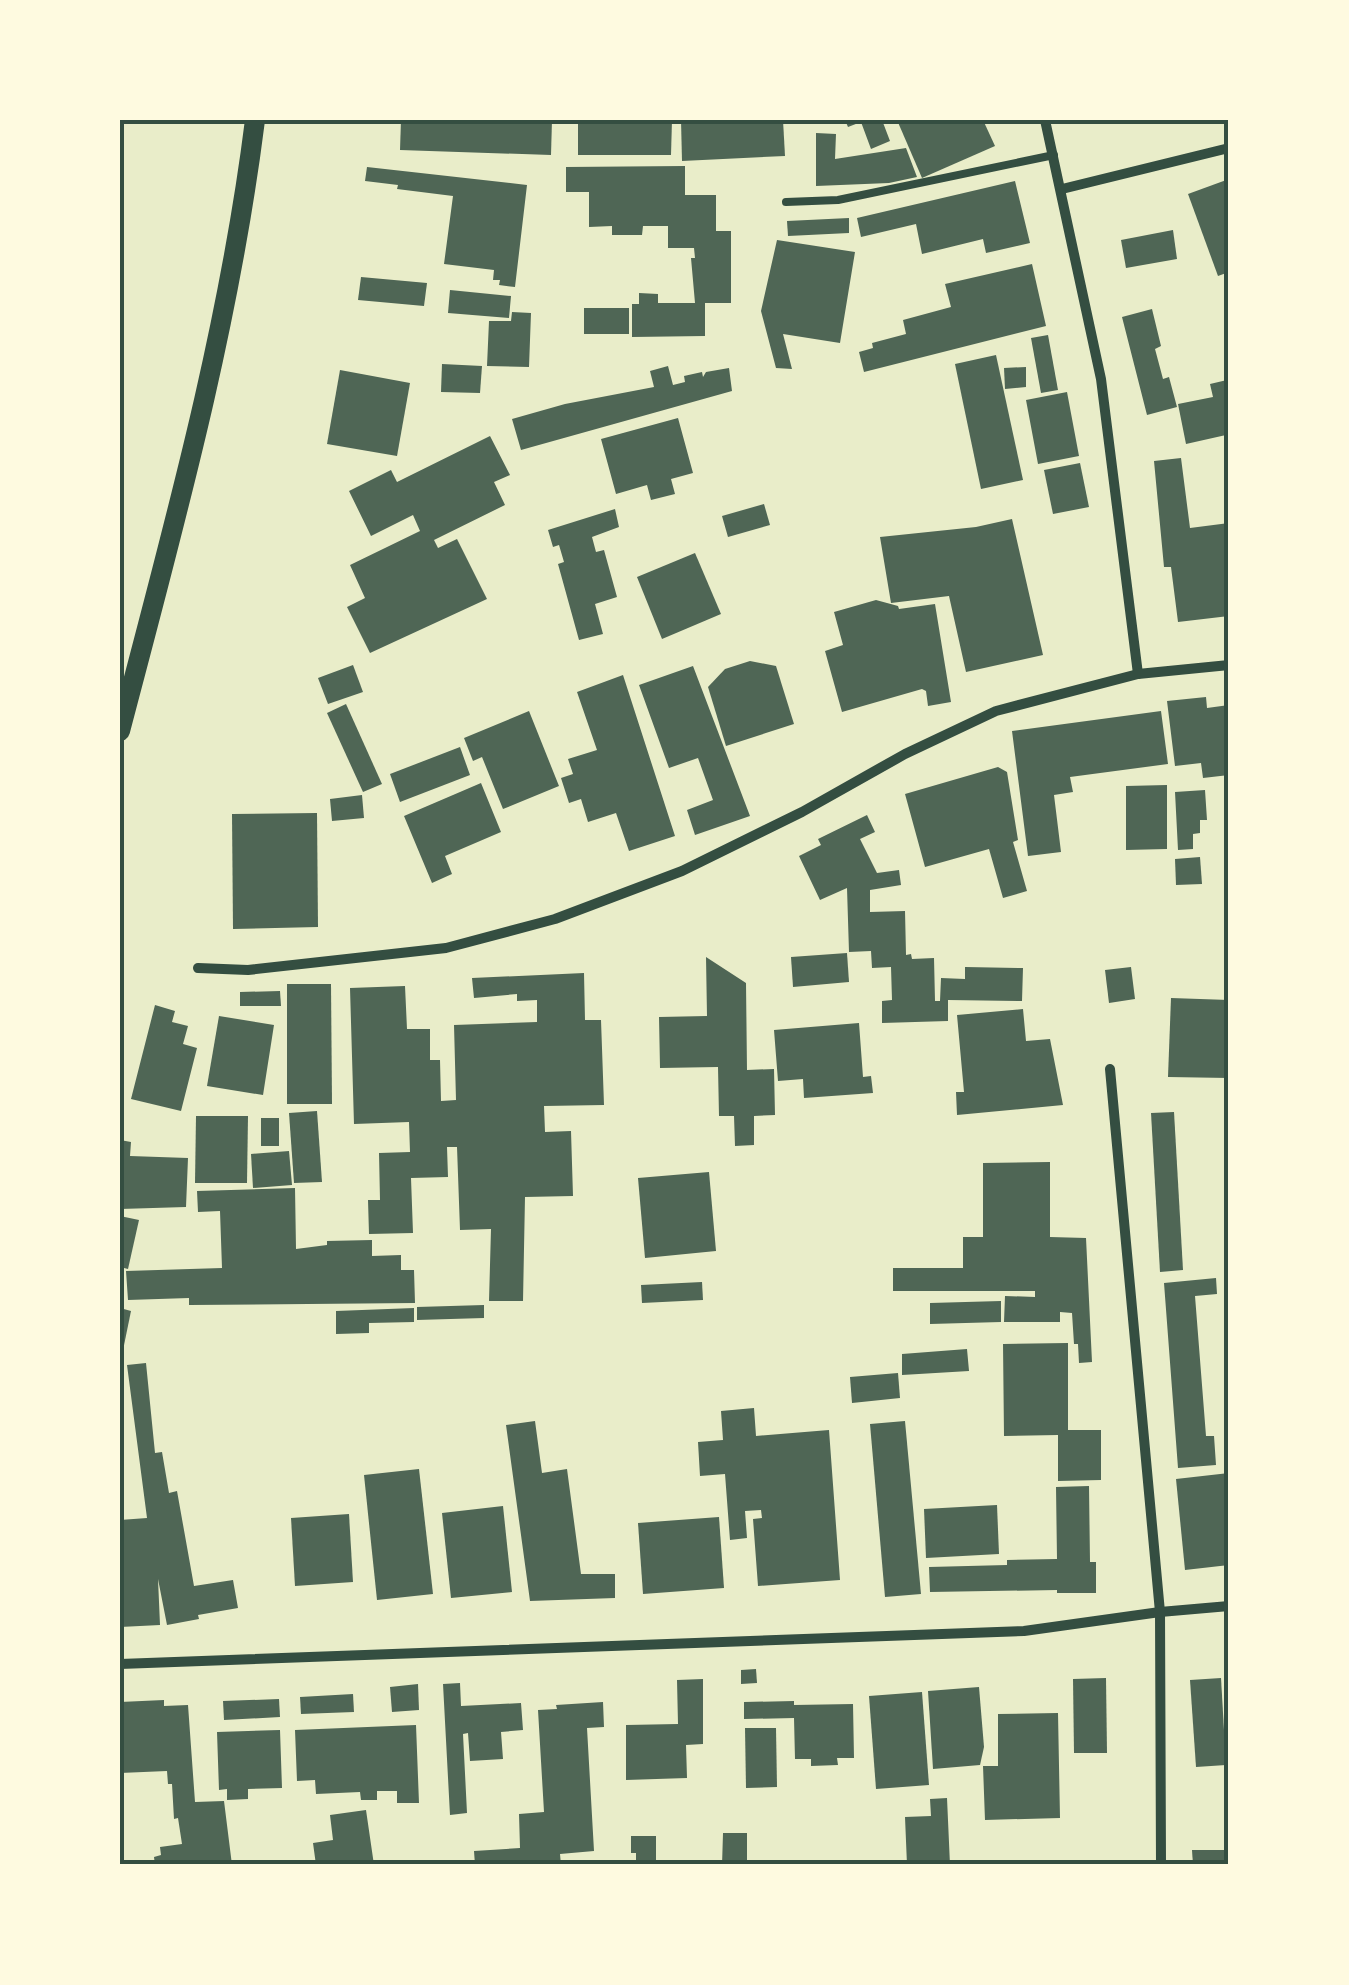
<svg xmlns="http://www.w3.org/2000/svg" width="1349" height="1985" viewBox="0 0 1349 1985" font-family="Karla,sans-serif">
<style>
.building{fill:#4f6655}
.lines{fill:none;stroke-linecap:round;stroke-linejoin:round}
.service{stroke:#344e41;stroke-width:8}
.minor{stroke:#344e41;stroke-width:10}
.secondary{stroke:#344e41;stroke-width:20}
.neatline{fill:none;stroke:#344e41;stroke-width:4}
</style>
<rect width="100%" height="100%" fill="#e9edc9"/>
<g class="building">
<polygon points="401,120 552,120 551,155 400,150"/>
<polygon points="578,120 672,120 671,155 578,155"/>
<polygon points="681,120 783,120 785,156 682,161"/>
<polygon points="845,120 882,120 890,141 871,149 861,122 848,127"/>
<polygon points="897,120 983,120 995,146 922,178"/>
<polygon points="816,133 836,134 835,159 906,148 917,177 889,183 816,186"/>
<polygon points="685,166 685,195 716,195 716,231 731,231 731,303 705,303 705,336 632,337 632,304 639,304 639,293 658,294 658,303 695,303 691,258 695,258 694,248 668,248 668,226 643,226 642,235 612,235 612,226 589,227 589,192 566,192 566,167"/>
<polygon points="367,167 527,185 515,287 499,285 500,280 493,280 494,270 444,264 453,196 397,189 398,185 365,181"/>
<polygon points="1229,179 1229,272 1218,276 1188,194"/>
<polygon points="1015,181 1030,243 986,253 983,239 922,254 916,224 861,237 857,218"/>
<polygon points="849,218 849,233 788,236 787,221"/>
<polygon points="1173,230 1177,259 1126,268 1121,240"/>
<polygon points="777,240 855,252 840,343 783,334 792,369 776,368 761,311"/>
<polygon points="1032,264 1046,326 864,372 859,352 873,348 872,343 906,334 903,320 951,307 945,284"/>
<polygon points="361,277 427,283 424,306 358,300"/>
<polygon points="450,290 511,296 509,318 448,313"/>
<rect x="584" y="308" width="45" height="26"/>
<polygon points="1152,309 1161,346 1155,349 1163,379 1169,377 1177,407 1147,415 1122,317"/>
<polygon points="512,312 531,313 529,367 487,366 489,321 511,321"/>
<polygon points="1048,335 1058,390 1041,393 1031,338"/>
<polygon points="996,355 1023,480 981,489 955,364"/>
<polygon points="442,364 482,366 480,393 441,392"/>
<polygon points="668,366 673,385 685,382 684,376 702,372 703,377 706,372 729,368 732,391 521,450 512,419 565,404 654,387 650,371"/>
<polygon points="1026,367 1026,387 1005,389 1004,368"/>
<polygon points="340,370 410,383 397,456 327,444"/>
<polygon points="1227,380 1229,429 1225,430 1226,435 1186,444 1178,404 1213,397 1210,384"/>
<polygon points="1067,392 1079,456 1038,464 1026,400"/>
<polygon points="678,418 693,473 671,479 675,494 651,500 647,485 616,494 601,439"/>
<polygon points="490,436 510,475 494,482 505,505 434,540 438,548 457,539 487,599 370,653 347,607 365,598 350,565 420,531 413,515 371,536 349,491 391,470 397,482"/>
<polygon points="1181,458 1190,528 1229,523 1229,616 1178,622 1171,567 1164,567 1154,461"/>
<polygon points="1080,463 1089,507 1053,514 1044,470"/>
<polygon points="764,504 770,525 728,537 722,516"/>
<polygon points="615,509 619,527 592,537 596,552 604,550 617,597 595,604 603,634 579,640 558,564 564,562 559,545 553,547 548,530"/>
<polygon points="1012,519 1043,655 966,672 949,596 891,603 880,537 976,527"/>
<polygon points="695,553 721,614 662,639 637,577"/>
<polygon points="876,600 898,606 899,609 935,604 951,702 928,706 926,691 922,689 842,712 825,651 843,645 834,612"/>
<polygon points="750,661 776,666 794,724 726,746 708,687 725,669"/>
<polygon points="353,665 363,692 328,704 318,678"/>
<polygon points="693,666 750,816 695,835 687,810 713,800 698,758 669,768 639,685"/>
<polygon points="623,675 675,836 629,851 616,813 588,822 581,799 569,803 561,778 573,774 568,759 597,750 577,692"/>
<polygon points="1206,697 1207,708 1229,705 1229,775 1203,778 1201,763 1175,766 1167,701"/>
<polygon points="346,704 382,784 363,792 327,713"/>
<polygon points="529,711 559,786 503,809 482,757 473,761 464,738"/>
<polygon points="1161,711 1168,764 1070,777 1073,792 1054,795 1061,852 1028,856 1012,731"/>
<polygon points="460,747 470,775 400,802 390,774"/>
<polygon points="998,767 1007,772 1018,840 1013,842 1027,891 1003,898 989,849 925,867 905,794"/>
<polygon points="481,783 501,832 445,856 452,874 432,883 404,816"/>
<polygon points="1167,785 1167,849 1126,850 1126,786"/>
<polygon points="1205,790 1207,820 1200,820 1200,833 1193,834 1193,849 1178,850 1175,792"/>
<polygon points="362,795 364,818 332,821 330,799"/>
<polygon points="317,813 318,927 233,929 232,814"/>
<polygon points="867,815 875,832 860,839 877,873 899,870 901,885 870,890 870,912 905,911 906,955 911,954 912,959 934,958 935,1001 940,1001 941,978 965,979 965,967 1023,968 1022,1001 948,1000 948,1021 882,1023 882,1001 892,1000 891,967 872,968 871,951 849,952 847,888 820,900 799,856 821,845 818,839"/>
<polygon points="1200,857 1202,884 1176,885 1175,859"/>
<polygon points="847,953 849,982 793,987 791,957"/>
<polygon points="706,957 746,983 747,1070 774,1069 775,1115 754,1116 754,1145 735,1146 734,1116 719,1116 718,1067 660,1068 659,1017 707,1016"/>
<polygon points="1131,967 1135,999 1109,1003 1105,970"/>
<polygon points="584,973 585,1020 601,1020 604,1105 544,1106 545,1132 571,1131 573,1196 525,1197 523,1301 489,1301 491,1229 460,1230 457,1147 447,1147 448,1177 411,1178 413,1233 369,1234 368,1200 380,1200 379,1153 410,1152 409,1122 354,1124 350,988 405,986 407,1029 430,1029 430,1060 440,1060 441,1101 456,1100 454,1025 537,1022 537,1000 517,1001 517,994 474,998 472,978"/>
<polygon points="287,984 331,984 332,1104 287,1104"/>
<polygon points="280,991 281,1006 240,1006 240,992"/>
<polygon points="1171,998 1229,1000 1229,1078 1168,1077"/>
<polygon points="155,1005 175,1011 172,1022 188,1026 183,1044 197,1048 181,1111 131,1099"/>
<polygon points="1023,1009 1026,1041 1050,1039 1063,1105 957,1115 956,1092 964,1092 957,1015"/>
<polygon points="219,1016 274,1025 263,1095 207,1086"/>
<polygon points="859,1023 863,1077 871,1076 873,1093 804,1098 803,1079 778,1081 774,1030"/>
<polygon points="317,1111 322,1182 294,1183 289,1113"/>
<polygon points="1174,1112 1183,1270 1160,1272 1151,1113"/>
<polygon points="196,1116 248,1116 247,1183 195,1183"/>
<rect x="261" y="1118" width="18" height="28"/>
<polygon points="120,1140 131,1142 130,1156 188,1158 186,1207 120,1209"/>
<polygon points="289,1151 292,1185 253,1188 251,1154"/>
<polygon points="1050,1162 1050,1237 1086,1238 1092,1362 1079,1363 1078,1344 1074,1344 1072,1313 1060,1312 1060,1322 1004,1322 1005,1296 1035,1297 1035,1291 893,1291 893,1268 963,1268 963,1237 983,1237 983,1163"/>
<polygon points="709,1172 716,1251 645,1258 638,1178"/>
<polygon points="295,1188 296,1249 327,1245 327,1241 372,1240 372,1256 401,1255 401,1270 414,1270 415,1303 189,1305 189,1298 128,1300 126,1271 222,1268 220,1211 198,1212 197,1191"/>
<polygon points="120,1216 139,1220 128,1269 120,1267"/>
<polygon points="1216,1278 1217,1294 1195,1296 1206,1436 1214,1436 1216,1465 1178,1468 1164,1283"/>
<polygon points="702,1282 703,1300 642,1303 641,1285"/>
<polygon points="1001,1301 1001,1322 930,1324 930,1303"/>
<polygon points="484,1305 484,1318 417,1320 417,1307"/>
<polygon points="120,1308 131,1311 122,1355 120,1355"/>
<polygon points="414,1308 414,1322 369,1323 369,1333 336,1334 336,1311"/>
<polygon points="1068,1343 1068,1430 1101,1430 1101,1480 1058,1481 1058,1435 1004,1436 1003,1344"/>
<polygon points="967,1349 969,1371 902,1375 902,1354"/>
<polygon points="146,1363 155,1453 162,1452 169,1493 177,1491 194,1586 233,1580 238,1608 198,1615 199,1619 167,1625 158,1579 160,1625 120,1627 120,1520 147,1518 127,1365"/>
<polygon points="898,1373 900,1398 852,1403 850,1377"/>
<polygon points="754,1408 756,1436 829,1430 840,1580 758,1586 753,1519 762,1518 761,1510 745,1511 747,1538 730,1540 725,1474 700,1476 698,1442 723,1440 721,1411"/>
<polygon points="535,1421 542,1473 567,1469 581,1574 615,1574 615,1598 530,1601 506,1425"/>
<polygon points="905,1421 921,1594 885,1597 870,1424"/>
<polygon points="419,1469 433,1594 377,1600 364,1475"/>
<polygon points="1229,1473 1229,1565 1185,1570 1176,1479"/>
<polygon points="1089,1486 1090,1562 1096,1562 1096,1593 1057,1593 1057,1590 930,1592 929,1567 1007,1565 1007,1560 1057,1559 1056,1487"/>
<polygon points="997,1505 999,1554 926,1558 924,1509"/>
<polygon points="503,1506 512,1592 451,1598 442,1513"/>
<polygon points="349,1514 353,1582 295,1586 291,1518"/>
<polygon points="719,1517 724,1588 643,1594 638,1523"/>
<polygon points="756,1669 757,1683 741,1684 741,1670"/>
<polygon points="1106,1678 1107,1753 1074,1753 1073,1679"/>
<polygon points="1221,1678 1226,1765 1196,1767 1190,1680"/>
<polygon points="703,1679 703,1744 686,1745 687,1778 626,1780 626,1725 678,1724 677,1680"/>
<polygon points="460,1683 461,1706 521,1703 523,1730 501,1732 503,1759 470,1761 468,1733 463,1734 467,1813 450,1815 443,1684"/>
<polygon points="418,1684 419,1710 392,1712 390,1687"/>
<polygon points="979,1687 984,1747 980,1765 933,1769 928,1691"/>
<polygon points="922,1692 929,1785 876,1789 869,1696"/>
<polygon points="353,1694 354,1712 301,1714 300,1697"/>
<polygon points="279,1699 280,1717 224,1720 223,1701"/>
<polygon points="164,1700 164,1706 188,1705 195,1802 224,1801 232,1865 155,1865 154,1857 161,1855 160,1847 182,1844 178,1818 174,1819 172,1784 168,1784 167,1771 120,1773 120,1702"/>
<polygon points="794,1701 794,1705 853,1704 854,1758 837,1758 838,1765 811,1766 811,1759 795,1759 794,1718 744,1719 744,1702"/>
<polygon points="603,1702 604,1727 587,1728 594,1851 560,1854 561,1865 475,1865 474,1851 520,1848 519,1814 544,1812 538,1710 557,1709 556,1705"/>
<polygon points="1058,1713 1060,1818 985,1820 983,1766 998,1766 998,1714"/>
<polygon points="416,1725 419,1803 397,1803 397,1791 377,1791 377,1800 361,1800 360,1792 316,1794 315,1780 297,1781 295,1730"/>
<polygon points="745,1728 776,1728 777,1787 746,1788"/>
<polygon points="280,1730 282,1788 248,1789 248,1799 227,1800 227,1789 219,1790 217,1732"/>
<polygon points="947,1798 950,1865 907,1865 905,1817 931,1816 930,1799"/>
<polygon points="366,1810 374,1865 316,1865 313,1843 333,1840 330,1815"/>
<polygon points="723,1833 747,1833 747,1865 722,1865"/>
<polygon points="631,1836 656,1836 656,1865 636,1865 636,1853 631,1853"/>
<polygon points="1192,1850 1229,1850 1229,1865 1193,1865"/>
</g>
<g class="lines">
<polyline class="service" points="786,202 838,200 1054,155"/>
<g class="minor">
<polyline points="1045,120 1101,379 1138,674"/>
<polyline points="1062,189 1229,148"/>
<polyline points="198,968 248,970 446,948 555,919 682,871 802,812 905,754 996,711 1138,674 1229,665"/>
<polyline points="1110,1069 1160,1612 1161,1865"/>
<polyline points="120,1664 1024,1631 1160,1612 1229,1606"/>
</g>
<path class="secondary" d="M120 731C173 529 229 328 255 120"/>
</g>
<rect width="1349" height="1985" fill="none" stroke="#fefae0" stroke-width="245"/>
<rect x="122" y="122" width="1104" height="1740" class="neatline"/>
</svg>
